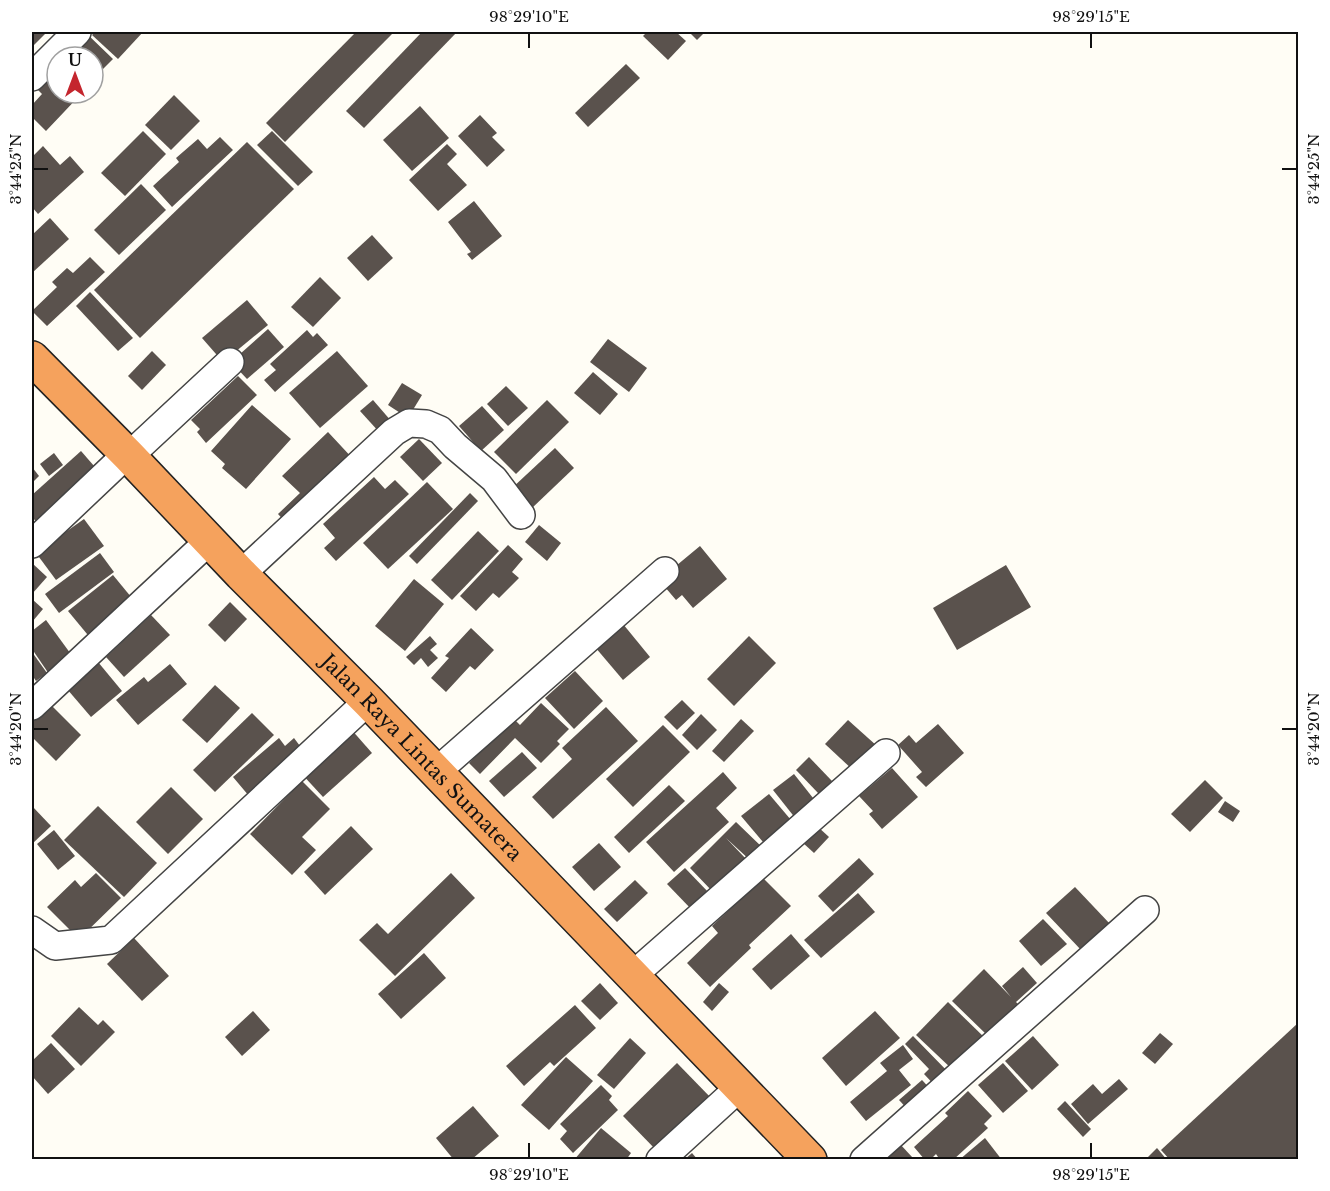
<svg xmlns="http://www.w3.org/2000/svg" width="1330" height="1191" viewBox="0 0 1330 1191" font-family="'Libre Baskerville',serif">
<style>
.building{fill:#5a524d}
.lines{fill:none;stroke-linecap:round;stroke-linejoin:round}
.minor-casing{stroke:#444;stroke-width:30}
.highway-casing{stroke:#222;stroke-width:36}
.minor{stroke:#fff;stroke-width:27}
.highway{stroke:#f5a25d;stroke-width:33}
.ticks{fill:none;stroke:#111;stroke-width:2}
.labels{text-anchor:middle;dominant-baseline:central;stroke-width:6;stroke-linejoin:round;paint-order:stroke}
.street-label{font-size:20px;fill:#111;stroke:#fff}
.neatline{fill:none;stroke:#111;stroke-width:2}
.ticks-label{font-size:15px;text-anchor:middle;fill:#111}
</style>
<rect width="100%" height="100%" fill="#fffdf5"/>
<g class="building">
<polygon points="32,32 47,32 32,47"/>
<polygon points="85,32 113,59 93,79 93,57 67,57"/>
<polygon points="95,32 143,32 118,59 92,35"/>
<polygon points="356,32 394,32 285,142 266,123"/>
<polygon points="422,32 457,32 364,128 346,111"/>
<polygon points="647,32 676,32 686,41 668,60 643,36"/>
<polygon points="689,32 705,32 697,40"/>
<polygon points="626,64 640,78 588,127 575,113"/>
<polygon points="57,70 57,93 82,93 46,131 32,117 32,105 42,94 38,90"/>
<polygon points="174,95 200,121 171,150 145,125"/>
<polygon points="420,106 449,138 412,171 383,140"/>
<polygon points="480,115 497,133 492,137 505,150 487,167 458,136"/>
<polygon points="143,131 166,154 125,196 101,173"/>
<polygon points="272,131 313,172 298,186 257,145"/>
<polygon points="220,137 233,150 172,207 153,186 179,162 176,158 198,139 207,149"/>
<polygon points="247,142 294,189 140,338 94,290"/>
<polygon points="447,144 457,154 447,164 467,185 438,211 409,180"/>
<polygon points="43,146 60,165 70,156 84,172 38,214 32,207 32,157"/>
<polygon points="141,184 166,210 119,255 94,230"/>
<polygon points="474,201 502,236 472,260 467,254 471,252 448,222"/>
<polygon points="50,218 69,239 32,273 32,235"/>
<polygon points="372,235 393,258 368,281 347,258"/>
<polygon points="90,257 105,272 47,326 32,311 57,287 52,282 67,268 73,273"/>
<polygon points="320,277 341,298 313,327 291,307"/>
<polygon points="90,292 133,338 118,351 76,306"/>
<polygon points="247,300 268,325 223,362 202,338"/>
<polygon points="268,329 284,347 247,379 231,362"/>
<polygon points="307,330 313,337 317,333 328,345 275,392 264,380 276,370 270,364"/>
<polygon points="608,339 647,368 629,392 590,362"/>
<polygon points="152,351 166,365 142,390 128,376"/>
<polygon points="337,351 368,386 320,428 289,393"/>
<polygon points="593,372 618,394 600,415 574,393"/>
<polygon points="238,376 257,395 206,443 197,432 200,429 191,420"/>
<polygon points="402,383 422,395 408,418 388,405"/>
<polygon points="506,386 528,408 508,426 487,404"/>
<polygon points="373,400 392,422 380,433 360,411"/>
<polygon points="547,400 569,422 516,474 494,452"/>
<polygon points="252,405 291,439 246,489 222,468 225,464 211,451"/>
<polygon points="482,406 504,430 481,451 459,426"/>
<polygon points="328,432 355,461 288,525 278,514 300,493 282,476"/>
<polygon points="419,439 442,463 423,481 400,457"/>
<polygon points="555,448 574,468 531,509 511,489"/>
<polygon points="81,451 101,474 41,527 32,517 32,495"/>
<polygon points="54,453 63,465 49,476 40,464"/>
<polygon points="32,467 39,476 32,483"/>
<polygon points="374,477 385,489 395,480 409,494 336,561 324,548 335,538 323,524"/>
<polygon points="427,482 453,509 388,569 363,543"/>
<polygon points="470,493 478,501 417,564 409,556"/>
<polygon points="84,519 104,546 56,580 36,553"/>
<polygon points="539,525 561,543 547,561 525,542"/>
<polygon points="478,531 499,551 452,600 431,580"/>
<polygon points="508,545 523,559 512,572 519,578 499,598 493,593 476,611 460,596"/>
<polygon points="700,546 727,579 693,608 682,595 676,600 659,580"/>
<polygon points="100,553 114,572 59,613 45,594"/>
<polygon points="32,563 47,577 32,594"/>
<polygon points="1006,565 1031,607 957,650 933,608"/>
<polygon points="113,575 136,603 92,640 68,611"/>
<polygon points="414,579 444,604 405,651 375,626"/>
<polygon points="32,599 43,609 32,622"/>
<polygon points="230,602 247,619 225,642 208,625"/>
<polygon points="151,615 170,635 124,677 106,657"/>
<polygon points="46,620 73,657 49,674 32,649 32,631"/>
<polygon points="623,624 650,657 623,680 595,647"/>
<polygon points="471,628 494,650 475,670 470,666 446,692 431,678 449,658 445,656"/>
<polygon points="430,636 437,644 430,650 438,658 428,667 421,658 414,665 406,657"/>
<polygon points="749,636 776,663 734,706 707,679"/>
<polygon points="32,652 47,673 36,681 32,675"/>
<polygon points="98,662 122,691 91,717 67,689"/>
<polygon points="170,664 187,684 138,725 116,700 144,677 148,682"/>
<polygon points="575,671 603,701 574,729 545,698"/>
<polygon points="215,685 240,708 207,743 182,720"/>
<polygon points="682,700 695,713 677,730 664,717"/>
<polygon points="48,702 81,735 56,761 32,737 32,719"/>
<polygon points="541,703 569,729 557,741 560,744 541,763 515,738 480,774 469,763 513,718 520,725"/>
<polygon points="606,707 638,741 553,819 532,797 572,759 562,748"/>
<polygon points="252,713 274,735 215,792 193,770"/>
<polygon points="701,714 717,730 697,750 682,735"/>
<polygon points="741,719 754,731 724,762 712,751"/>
<polygon points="848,720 877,746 854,771 825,744"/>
<polygon points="938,724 964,753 926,787 916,777 922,772 898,745 909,735 916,743"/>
<polygon points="663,725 690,752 633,807 606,779"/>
<polygon points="350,728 372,753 323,797 300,772"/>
<polygon points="279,738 285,746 294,738 303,750 249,796 233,777"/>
<polygon points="522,752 537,768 504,797 489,781"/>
<polygon points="809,757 832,781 819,794 796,770"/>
<polygon points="892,768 918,797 882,829 869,814 873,811 859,796"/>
<polygon points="723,772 737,788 716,808 729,822 674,872 646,842"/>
<polygon points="794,774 817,803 796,819 773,790"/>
<polygon points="1205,780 1223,798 1190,832 1171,814"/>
<polygon points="302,781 330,809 302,837 316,850 292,875 250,834"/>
<polygon points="669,785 685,801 629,853 614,837"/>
<polygon points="171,787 203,819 168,854 136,822"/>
<polygon points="769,794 791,820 763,842 741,816"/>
<polygon points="1225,801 1240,811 1233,822 1218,812"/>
<polygon points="32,806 51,826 32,844"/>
<polygon points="98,806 157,863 124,897 64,840"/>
<polygon points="736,822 764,849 752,862 726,838 747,860 713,892 690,868"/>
<polygon points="351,826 373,849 325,895 304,872"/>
<polygon points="817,826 829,837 814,853 802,842"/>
<polygon points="54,830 75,856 58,870 37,844"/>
<polygon points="599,843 621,867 594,891 572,867"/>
<polygon points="859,858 874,874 833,912 818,896"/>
<polygon points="685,868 711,895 693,911 667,884"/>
<polygon points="96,873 121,898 79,939 47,907 75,880 81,887"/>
<polygon points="451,873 475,898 395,976 359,940 377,923 388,934"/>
<polygon points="763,878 791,906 749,945 751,948 710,987 687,963 718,933 712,926"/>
<polygon points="635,880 648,893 617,922 604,909"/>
<polygon points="1075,887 1111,925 1082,951 1046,913"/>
<polygon points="858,893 875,912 821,958 804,940"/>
<polygon points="1043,919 1067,944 1041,966 1019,941"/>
<polygon points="791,934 810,956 771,990 752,969"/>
<polygon points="134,938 169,976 142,1001 107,964"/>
<polygon points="424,953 446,978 401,1019 378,994"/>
<polygon points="1023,967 1037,983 1016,1002 1019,1005 988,1036 952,1001 984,969 1011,997 1002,986"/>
<polygon points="600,983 618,1003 600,1020 581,1001"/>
<polygon points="719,983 729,992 712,1011 703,1002"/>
<polygon points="948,1002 986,1039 954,1071 916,1035"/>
<polygon points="575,1005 596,1028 554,1066 550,1062 524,1086 506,1066"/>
<polygon points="79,1007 98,1025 103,1020 115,1032 81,1066 51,1036"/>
<polygon points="253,1011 270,1030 242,1056 225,1037"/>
<polygon points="875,1011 900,1038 846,1086 822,1058"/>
<polygon points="1298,1023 1298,1160 1170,1160 1161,1150"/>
<polygon points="1160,1033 1173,1044 1155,1064 1142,1053"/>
<polygon points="913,1036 952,1076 939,1090 924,1074 929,1069 905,1044"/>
<polygon points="1033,1036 1059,1065 1032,1090 1005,1061"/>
<polygon points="630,1038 646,1053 614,1089 597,1075"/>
<polygon points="51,1043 75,1069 48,1094 32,1076 32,1061"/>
<polygon points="903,1045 913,1059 899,1070 911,1085 866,1121 850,1102 887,1071 880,1063"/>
<polygon points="566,1057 593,1081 549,1130 521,1105"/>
<polygon points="677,1063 713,1100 659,1153 623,1116"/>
<polygon points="1003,1063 1028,1091 1003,1113 978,1085"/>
<polygon points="1119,1079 1128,1089 1088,1124 1071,1104 1093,1084 1102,1094"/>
<polygon points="922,1080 935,1094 912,1114 899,1100"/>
<polygon points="601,1085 612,1096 609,1100 618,1110 573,1153 560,1139 567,1131 560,1124"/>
<polygon points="968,1091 992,1116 984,1124 988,1128 953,1160 940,1160 936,1154 930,1160 925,1160 914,1147 948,1116 945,1113"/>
<polygon points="1065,1101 1091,1129 1083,1137 1057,1109"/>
<polygon points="473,1106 499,1136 471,1160 454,1160 436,1138"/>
<polygon points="601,1128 631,1153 626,1160 574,1160"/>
<polygon points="985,1138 1002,1160 959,1160"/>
<polygon points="899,1143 913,1158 880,1160"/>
<polygon points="1157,1148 1167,1160 1145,1160"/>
<polygon points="692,1153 698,1160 684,1160"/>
</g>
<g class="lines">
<defs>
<g id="minor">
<polyline points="32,77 77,32"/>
<polyline points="129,456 230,362"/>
<polyline points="32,544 127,454"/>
<polyline points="241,574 394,432 409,423 426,424 440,430 455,446 494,479 521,515"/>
<polyline points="32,706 209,541"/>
<polyline points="436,772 665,571"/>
<polyline points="32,930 55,946 111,940 368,701"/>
<polyline points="632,976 886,753"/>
<polyline points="660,1160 740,1087"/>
<polyline points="864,1160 1145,910"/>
</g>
<g id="highway">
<path id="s1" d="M32 358 129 456 241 574 368 701 810 1160"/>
</g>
</defs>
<use href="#minor" class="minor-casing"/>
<use href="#highway" class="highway-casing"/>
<use href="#minor" class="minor"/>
<use href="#highway" class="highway"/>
</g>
<path class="ticks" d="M529 33V48M1091 33V48M33 169H48M1282 169H1297M33 729H48M1282 729H1297M529 1143V1158M1091 1143V1158"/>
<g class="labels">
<g class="street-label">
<text stroke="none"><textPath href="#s1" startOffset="558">Jalan Raya Lintas Sumatera</textPath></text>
</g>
</g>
<rect width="1330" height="1191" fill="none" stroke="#ffffff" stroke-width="66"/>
<g transform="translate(75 75)"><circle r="28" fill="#ffffff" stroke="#a0a0a0" stroke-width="1.5"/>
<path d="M0-4.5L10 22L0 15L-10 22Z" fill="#c4262e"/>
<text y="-9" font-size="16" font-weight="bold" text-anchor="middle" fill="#111111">U</text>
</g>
<rect x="33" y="33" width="1264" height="1125" class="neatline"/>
<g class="ticks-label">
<text x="529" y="22">98°29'10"E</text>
<text x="1091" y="22">98°29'15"E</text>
<text transform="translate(16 169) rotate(-90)" y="5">3°44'25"N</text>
<text transform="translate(1314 169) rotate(-90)" y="5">3°44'25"N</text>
<text transform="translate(16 729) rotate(-90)" y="5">3°44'20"N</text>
<text transform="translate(1314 729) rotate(-90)" y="5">3°44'20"N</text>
<text x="529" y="1180">98°29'10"E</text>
<text x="1091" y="1180">98°29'15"E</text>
</g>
</svg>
